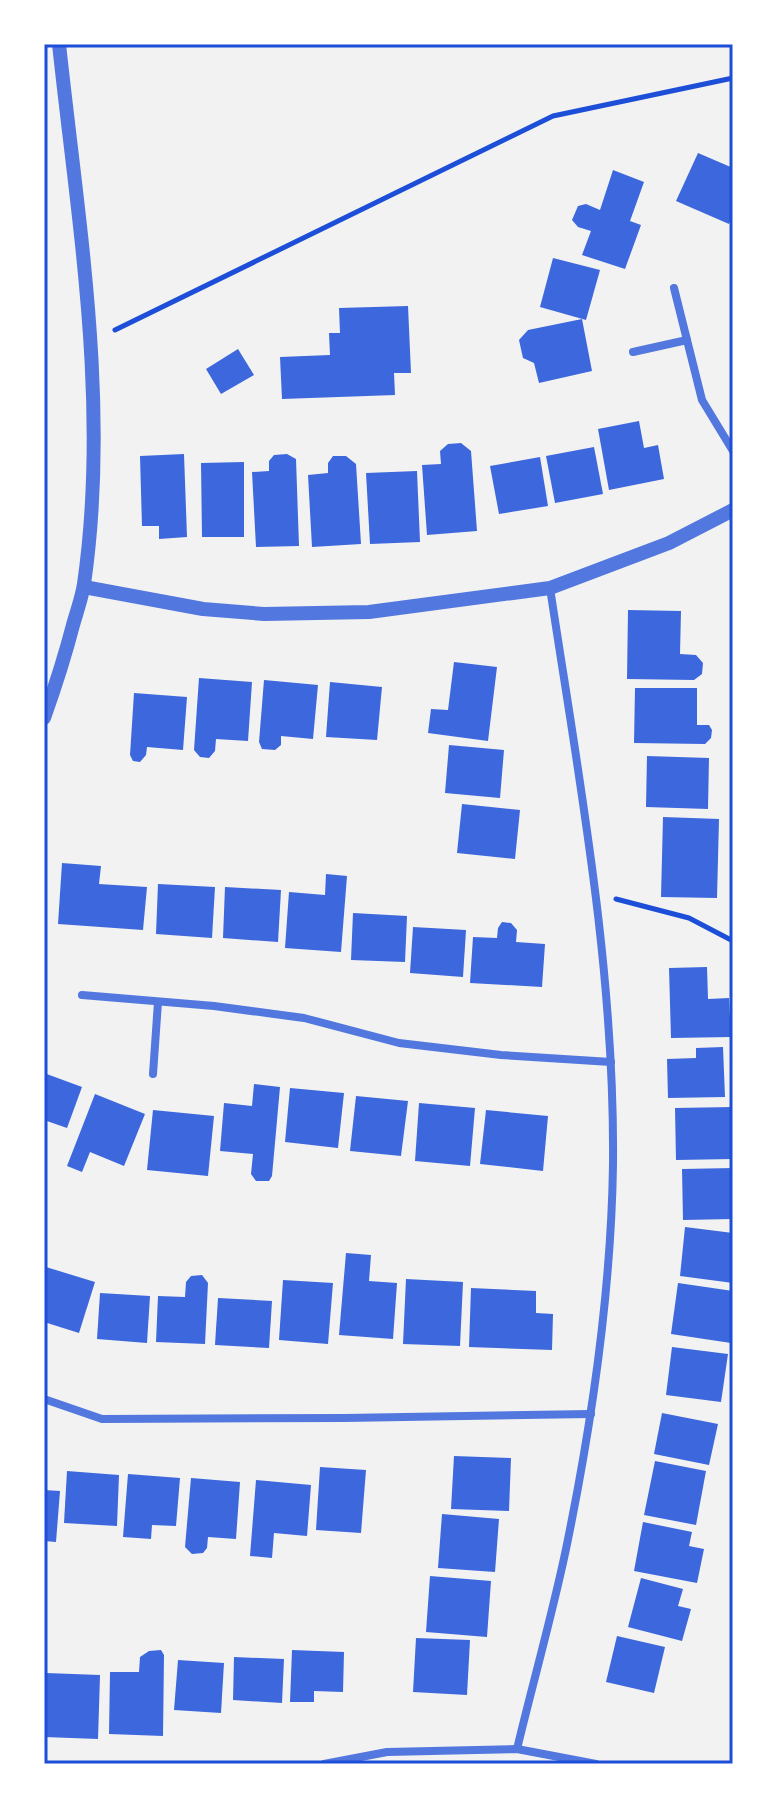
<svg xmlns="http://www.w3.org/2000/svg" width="777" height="1808" viewBox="0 0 777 1808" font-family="'Noto Sans',sans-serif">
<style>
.building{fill:#3d67dc}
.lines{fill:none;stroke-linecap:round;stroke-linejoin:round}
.path{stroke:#1d4ed8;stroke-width:5}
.minor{stroke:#5277de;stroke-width:8}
.tertiary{stroke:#5277de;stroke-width:14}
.neatline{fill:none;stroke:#1d4ed8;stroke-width:3}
</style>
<rect width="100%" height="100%" fill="#f2f2f2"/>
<g class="building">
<polygon points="698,153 733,168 733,215 729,224 676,201"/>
<polygon points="613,170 644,182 630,221 641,225 625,269 582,255 591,231 578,227 572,220 578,206 586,204 600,210"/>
<polygon points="553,258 600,270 586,320 540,307"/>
<polygon points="408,306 411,373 394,373 395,395 282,399 280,357 330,355 329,333 340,333 339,308"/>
<polygon points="582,319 592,371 539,383 534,363 523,358 519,340 528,330"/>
<polygon points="238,349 254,375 221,394 206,369"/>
<polygon points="639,421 644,448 658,445 664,479 609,490 598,429"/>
<polygon points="461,443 471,451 477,531 427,535 422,465 441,464 440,451 448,444"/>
<polygon points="594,447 603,494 555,503 546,456"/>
<polygon points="184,454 187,537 159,539 159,526 142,526 140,456"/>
<polygon points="287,454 296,459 299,546 256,547 252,472 269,471 269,461 274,455"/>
<polygon points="333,456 346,456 356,464 361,544 312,547 308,475 328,473 328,463"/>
<polygon points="540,457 548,506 499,514 490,466"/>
<polygon points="244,462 244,537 202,537 201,463"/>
<polygon points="417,471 420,542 370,544 366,473"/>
<polygon points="628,610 681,611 680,654 696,655 703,663 702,674 694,680 627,679"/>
<polygon points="454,662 497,667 488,741 428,733 431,709 448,710"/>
<polygon points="199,678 252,682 248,741 216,739 215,751 209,758 200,757 194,750"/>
<polygon points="264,680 318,685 313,739 281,736 281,745 275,750 262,749 259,742"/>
<polygon points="330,682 382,687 377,740 326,737"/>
<polygon points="635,688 697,688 697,725 709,725 712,730 711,738 705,744 634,743"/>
<polygon points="134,693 187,697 183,750 147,747 146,755 140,762 133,761 130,755"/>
<polygon points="449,745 504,750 500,798 445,793"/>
<polygon points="647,756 709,758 708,809 646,807"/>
<polygon points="462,804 520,810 515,859 457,853"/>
<polygon points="663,817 719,819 717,898 661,897"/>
<polygon points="62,863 101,866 99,884 147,887 143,930 58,924"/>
<polygon points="326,874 347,876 341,952 285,948 289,892 325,895"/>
<polygon points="158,884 215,887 212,938 156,934"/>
<polygon points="225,887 281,890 278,942 223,938"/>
<polygon points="353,913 407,916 405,962 351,960"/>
<polygon points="502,922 511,923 517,930 516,942 545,944 542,987 470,983 473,937 497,938 498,928"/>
<polygon points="413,927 466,930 463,977 410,973"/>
<polygon points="707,967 708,999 729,998 731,1037 671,1038 669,968"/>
<polygon points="723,1047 725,1097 668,1098 667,1059 696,1058 696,1048"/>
<polygon points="44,1073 82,1087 67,1128 44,1120"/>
<polygon points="254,1084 280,1087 272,1176 269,1181 256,1181 251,1174 253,1154 220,1151 224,1103 252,1106"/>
<polygon points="290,1088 344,1093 338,1148 285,1142"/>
<polygon points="95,1094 145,1114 124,1166 90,1152 82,1172 67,1166"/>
<polygon points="356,1096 408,1101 401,1156 350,1151"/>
<polygon points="419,1103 475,1108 470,1166 415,1161"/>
<polygon points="733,1107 733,1159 676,1160 675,1108"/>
<polygon points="153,1110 214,1116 208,1176 147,1170"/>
<polygon points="486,1110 548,1116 543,1171 480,1164"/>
<polygon points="733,1168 733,1219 683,1220 682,1169"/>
<polygon points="685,1227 733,1233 733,1283 680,1276"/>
<polygon points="346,1253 371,1255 369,1281 397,1283 393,1339 339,1335"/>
<polygon points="46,1267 95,1282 79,1333 44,1322 44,1272"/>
<polygon points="202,1275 208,1283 205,1344 156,1342 158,1296 185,1297 186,1282 191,1276"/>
<polygon points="406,1279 463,1282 460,1346 403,1344"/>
<polygon points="283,1280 333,1283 328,1344 279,1340"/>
<polygon points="678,1283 733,1291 731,1343 671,1334"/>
<polygon points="471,1288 536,1291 536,1313 553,1314 552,1350 469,1347"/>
<polygon points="100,1293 150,1296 147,1343 97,1339"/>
<polygon points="218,1298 272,1301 269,1348 215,1345"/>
<polygon points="672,1347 728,1354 721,1402 666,1395"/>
<polygon points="662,1413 718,1424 709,1465 654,1454"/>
<polygon points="454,1456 511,1458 509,1511 451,1509"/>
<polygon points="655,1461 706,1471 696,1525 644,1515"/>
<polygon points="320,1467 366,1470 361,1533 316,1530"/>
<polygon points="67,1471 119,1475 117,1526 64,1523"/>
<polygon points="128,1474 180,1478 176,1526 152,1525 151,1539 123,1537"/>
<polygon points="191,1478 240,1482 236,1539 208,1537 207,1548 203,1553 192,1554 185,1547"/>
<polygon points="256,1480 311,1485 307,1536 274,1533 272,1558 250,1556"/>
<polygon points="44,1490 60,1491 56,1542 44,1541"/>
<polygon points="442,1514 499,1519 495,1572 438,1568"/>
<polygon points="643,1522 692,1532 689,1546 704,1549 697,1583 634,1571"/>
<polygon points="430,1576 491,1581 487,1637 426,1632"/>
<polygon points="641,1578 683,1589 678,1606 691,1609 682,1641 628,1627"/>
<polygon points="617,1636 665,1647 654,1693 606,1682"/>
<polygon points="416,1638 470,1640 467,1695 413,1692"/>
<polygon points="161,1650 164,1655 163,1736 109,1734 110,1672 139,1672 140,1657 149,1651"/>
<polygon points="292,1650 344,1652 343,1692 314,1691 314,1702 290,1702"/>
<polygon points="234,1657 284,1659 282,1703 233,1700"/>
<polygon points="178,1660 224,1663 221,1713 174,1710"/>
<polygon points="46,1673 100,1675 98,1739 44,1737"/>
</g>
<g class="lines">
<g class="path">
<polyline points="115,330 553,116 733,78"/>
<polyline points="616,899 689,918 733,941"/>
</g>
<g class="minor">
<polyline points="674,288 702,400 733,451"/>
<polyline points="633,352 687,340"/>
<polyline points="82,995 214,1006 304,1018 399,1043 501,1055 611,1062"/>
<polyline points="153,1074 158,1002"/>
<polyline points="44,1399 102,1419 344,1418 591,1414"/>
<path d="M517 1749C533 1682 552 1616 566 1549 592 1423 611 1294 613 1165 615 971 579 779 550 588"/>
<polyline points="324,1764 387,1752 517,1749 596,1764"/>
</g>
<g class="tertiary">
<polyline points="84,587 203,609 264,614 369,612 550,588 669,543 733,510"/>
<path d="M44 718C55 687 65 656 73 625 77 611 82 597 84 584 110 404 78 222 59 44"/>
</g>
</g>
<rect width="777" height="1808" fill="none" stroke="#ffffff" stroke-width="92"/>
<rect x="46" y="46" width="685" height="1716" class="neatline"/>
</svg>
